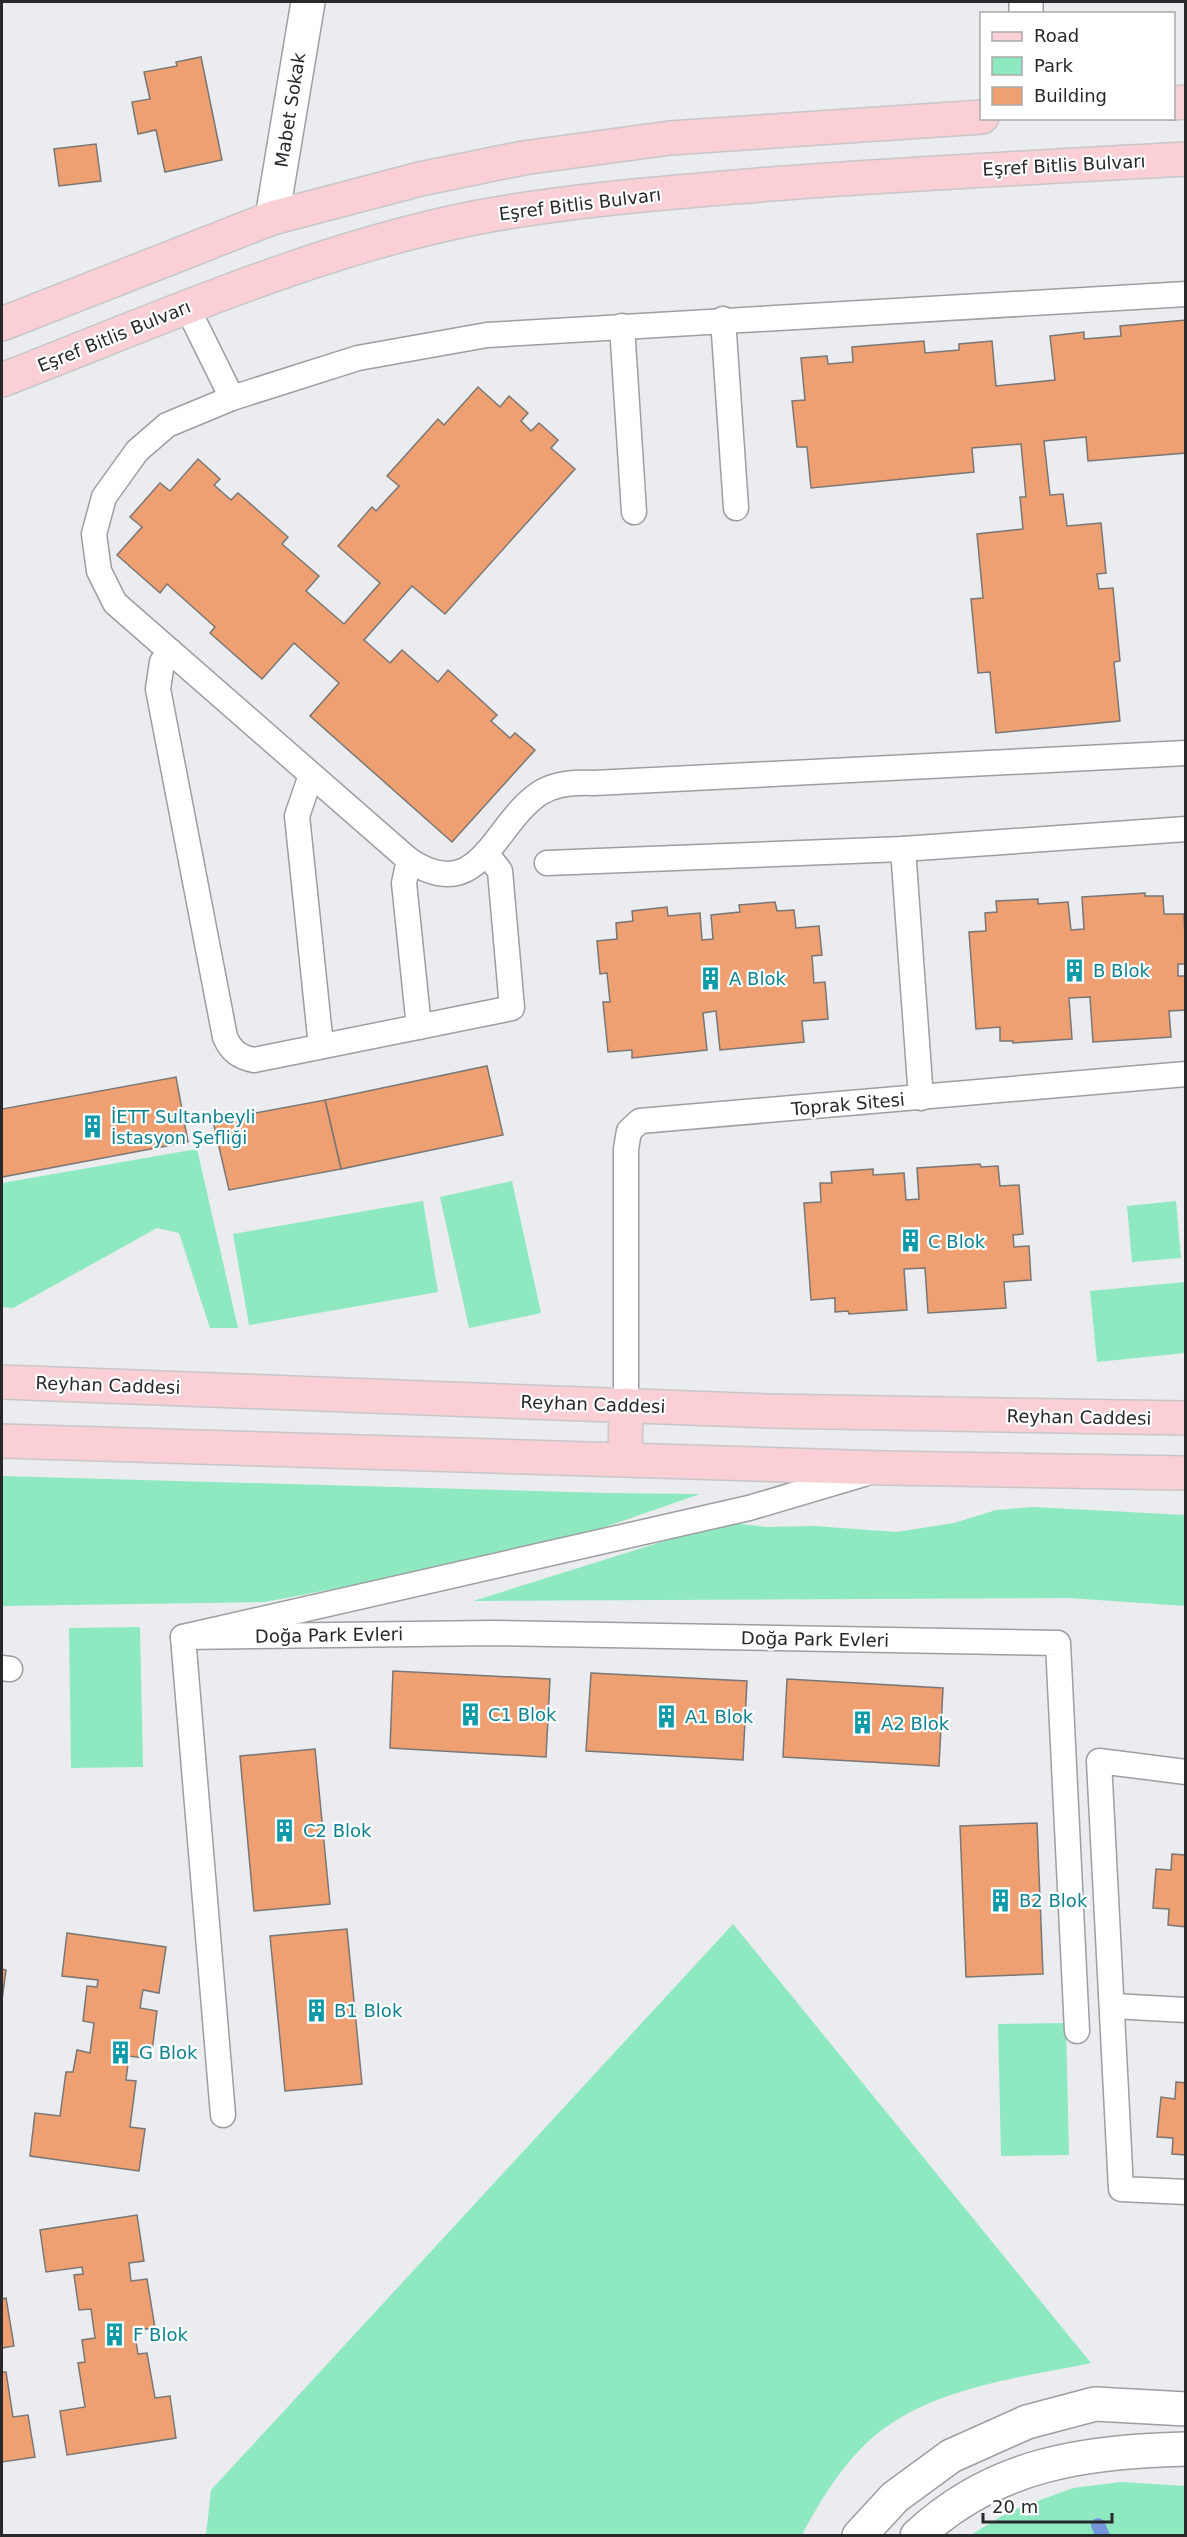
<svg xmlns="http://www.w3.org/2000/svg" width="1187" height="2537" viewBox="0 0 1187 2537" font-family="'DejaVu Sans',sans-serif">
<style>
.green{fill:#8fe9c0}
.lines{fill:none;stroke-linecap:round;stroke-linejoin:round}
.stream{stroke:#7396dd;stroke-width:14}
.building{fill:#efa072;stroke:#7a7674;stroke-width:1.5}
.lane-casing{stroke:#9c9ea1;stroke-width:27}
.street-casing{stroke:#9c9ea1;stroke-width:36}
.primary-casing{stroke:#c7c7c8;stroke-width:36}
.lane{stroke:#fff;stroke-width:24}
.street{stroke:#fff;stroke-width:33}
.primary{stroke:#fad0d6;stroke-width:33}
.labels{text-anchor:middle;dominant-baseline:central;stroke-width:4.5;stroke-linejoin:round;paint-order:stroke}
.street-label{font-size:18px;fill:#28282a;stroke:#fff}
.culture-label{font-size:18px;fill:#0d838f;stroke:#fff;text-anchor:start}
</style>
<rect width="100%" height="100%" fill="#eaecef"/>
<g class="green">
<polygon points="197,1149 238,1328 210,1328 179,1233 157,1228 13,1308 2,1307 2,1183"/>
<polygon points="512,1181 541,1313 469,1328 440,1197"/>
<polygon points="423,1201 438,1292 249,1325 233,1234"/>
<polygon points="1176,1201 1181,1258 1132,1262 1127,1206"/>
<polygon points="1185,1282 1185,1353 1097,1362 1090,1291"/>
<polygon points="2,1476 607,1493 700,1494 585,1534 505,1556 265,1602 2,1606"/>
<polygon points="1033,1507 1185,1515 1185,1606 1069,1598 473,1601 725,1522 766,1527 815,1526 896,1532 954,1523 996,1510"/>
<polygon points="140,1627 143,1767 71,1768 69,1628"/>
<path d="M733 1924 1091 2363C1023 2377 944 2386 886 2427 849 2453 822 2497 802 2535H206L211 2490Z"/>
<polygon points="1066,2023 1069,2155 1001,2156 998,2024"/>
<polygon points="1121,2482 1185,2486 1185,2535 971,2535 1008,2512 1073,2488"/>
</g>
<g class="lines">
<polyline class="stream" points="1098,2525 1103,2536"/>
</g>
<g class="building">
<polygon points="201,57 222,160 165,172 156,130 138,134 132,102 150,99 144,72 177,66 176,62"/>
<polygon points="96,144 101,181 59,186 54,149"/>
<polygon points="1186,320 1186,453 1088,461 1086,437 1044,441 1050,495 1063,494 1067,526 1101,523 1106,573 1097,574 1099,589 1113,588 1120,661 1114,662 1120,721 996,733 990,672 978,673 971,599 983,598 977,534 1023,529 1020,497 1026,497 1021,444 972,448 974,472 811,488 807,447 797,447 792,401 805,400 801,358 827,356 828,364 853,362 852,347 924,341 925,353 959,350 959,344 992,341 996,386 1055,380 1050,336 1084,332 1084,339 1121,336 1120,326"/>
<polygon points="478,387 500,407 509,396 528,413 521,421 531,431 539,423 558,440 551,448 575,469 445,614 412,586 364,640 390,663 402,650 438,682 448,670 497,715 491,721 510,738 515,733 535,750 452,842 310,716 339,683 294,643 262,679 210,633 215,627 167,584 160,593 117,555 142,527 130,517 160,483 170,491 198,459 220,479 214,485 231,500 238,493 288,537 282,544 319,576 306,591 344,624 380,583 338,546 372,507 376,511 399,486 387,476 438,419 444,425"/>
<polygon points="1145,893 1145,896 1163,896 1164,914 1184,914 1186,964 1178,964 1178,976 1186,976 1186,1010 1169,1011 1171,1037 1093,1042 1090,997 1069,998 1072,1039 1013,1043 1013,1041 1000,1041 1000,1027 976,1029 969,932 986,931 985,913 997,912 996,901 1038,899 1038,904 1068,902 1071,930 1084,929 1082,897"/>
<polygon points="775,902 777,911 794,910 796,928 819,926 822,955 812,956 814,983 825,982 828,1019 802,1021 804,1042 720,1050 716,1011 703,1013 707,1050 632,1058 632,1050 608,1052 603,1002 610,1002 607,973 600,974 597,941 617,939 616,923 633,921 632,911 667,907 668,916 700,913 702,940 713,939 711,915 740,912 739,905"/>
<polygon points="487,1066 503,1135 341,1169 325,1100"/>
<polygon points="176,1077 188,1142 2,1177 2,1109"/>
<polygon points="325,1100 341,1169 229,1190 213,1121"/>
<polygon points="980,1164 981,1167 998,1166 1000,1186 1019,1185 1023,1234 1013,1235 1014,1247 1029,1246 1031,1280 1004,1282 1006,1308 928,1313 925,1268 904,1269 907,1310 849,1314 848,1311 835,1312 835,1298 811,1300 804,1203 821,1202 820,1183 832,1183 831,1172 873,1169 873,1175 904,1173 906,1200 919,1199 917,1168"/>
<polygon points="393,1671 550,1679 546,1757 390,1748"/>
<polygon points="591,1673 747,1681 743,1760 586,1751"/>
<polygon points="787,1679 943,1688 939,1766 783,1757"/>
<polygon points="315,1749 330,1904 254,1911 240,1756"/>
<polygon points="1037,1823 1043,1974 966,1977 960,1826"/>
<polygon points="1172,1854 1186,1855 1186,1927 1168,1925 1169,1909 1153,1908 1156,1869 1171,1870"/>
<polygon points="347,1929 362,2084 285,2091 270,1936"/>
<polygon points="67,1933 166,1947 159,1993 143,1990 140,2008 157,2011 151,2059 129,2056 126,2080 136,2081 130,2127 145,2129 139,2171 30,2156 35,2113 60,2116 66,2072 73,2072 77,2050 90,2053 94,2023 83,2021 87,1986 97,1987 98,1980 62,1976"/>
<polygon points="2,1969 6,1970 2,2000"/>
<polygon points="1176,2082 1186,2083 1186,2155 1172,2154 1173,2138 1157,2137 1161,2097 1175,2099"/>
<polygon points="137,2215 144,2261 129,2263 131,2281 147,2279 155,2328 134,2330 138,2354 147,2353 155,2398 170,2396 176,2438 67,2455 60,2411 85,2407 78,2363 85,2362 82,2340 95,2338 91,2309 79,2310 74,2275 83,2274 82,2267 46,2272 40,2230"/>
<polygon points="6,2298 14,2346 2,2348 2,2299"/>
<polygon points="2,2372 6,2372 13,2417 28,2415 35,2457 2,2462"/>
</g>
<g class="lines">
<defs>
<g id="lane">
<path d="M1186 294 487 335 358 358 232 398 167 425 137 451 104 497 94 534 99 571 115 603 409 860C480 907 493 824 540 793 556 783 575 782 594 783L1186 753"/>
<polyline points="187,307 232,398"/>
<polyline points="723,319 736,508"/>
<polyline points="622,326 634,512"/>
<path d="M170 651 162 662 158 689 225 1037C231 1051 239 1057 254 1060L512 1008 500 871 486 853"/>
<polyline points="311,775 297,816 321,1046"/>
<polyline points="903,849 921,1098"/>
<polyline points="409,860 404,883 419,1027"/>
<polyline points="547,863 903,849 1186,829"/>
<polyline points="626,1405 626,1149 629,1131 640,1121 1186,1074"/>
<polyline points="183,1637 493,1633 1058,1643 1077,2031"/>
<polyline points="2,1668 10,1669"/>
<polyline points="1186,1772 1099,1761 1121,2189 1186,2192"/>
<polyline points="1113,2006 1186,2010"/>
<polyline points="223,2115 183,1637 749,1508 864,1474"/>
</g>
<g id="street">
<polyline points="1026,14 1026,2"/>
<polyline points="272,218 308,2"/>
<polyline points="859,2536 895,2497 951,2456 1027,2422 1095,2404 1186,2409"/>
<path d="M917 2536C995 2463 1084 2452 1186 2449"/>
</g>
<g id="primary">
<polyline points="1174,103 1186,102"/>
<polyline points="2,324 272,218 420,179 523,158 670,138 982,117"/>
<path d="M2 380C157 320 310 251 474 218 568 200 664 193 759 185 901 174 1043 167 1186 159"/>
<polyline points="2,1382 768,1411 1186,1418"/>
<polyline points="2,1441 884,1468 1186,1473"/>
<polyline points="625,1460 626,1405"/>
</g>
</defs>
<use href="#lane" class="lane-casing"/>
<use href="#street" class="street-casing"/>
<use href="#primary" class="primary-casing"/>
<use href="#lane" class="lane"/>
<use href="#street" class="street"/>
<use href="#primary" class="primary"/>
</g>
<defs>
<symbol id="building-bare" viewBox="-9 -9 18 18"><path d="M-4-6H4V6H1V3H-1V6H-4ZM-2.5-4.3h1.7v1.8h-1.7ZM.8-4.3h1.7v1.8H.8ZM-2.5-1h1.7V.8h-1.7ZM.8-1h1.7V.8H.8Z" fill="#0f9aa8" stroke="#fff" stroke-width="2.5" paint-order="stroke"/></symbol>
</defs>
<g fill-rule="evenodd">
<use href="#building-bare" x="1058" y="954" width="33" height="33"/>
<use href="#building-bare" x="694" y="962" width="33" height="33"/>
<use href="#building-bare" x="76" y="1110" width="33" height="33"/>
<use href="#building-bare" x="894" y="1224" width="33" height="33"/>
<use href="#building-bare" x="454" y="1698" width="33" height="33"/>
<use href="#building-bare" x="650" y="1700" width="33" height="33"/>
<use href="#building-bare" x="846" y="1706" width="33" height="33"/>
<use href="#building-bare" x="268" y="1814" width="33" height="33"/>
<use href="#building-bare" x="984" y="1884" width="33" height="33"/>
<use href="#building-bare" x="300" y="1994" width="33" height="33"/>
<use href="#building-bare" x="104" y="2036" width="33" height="33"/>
<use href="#building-bare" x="98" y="2318" width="33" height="33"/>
</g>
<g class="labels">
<g class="street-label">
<text transform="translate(290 110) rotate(-81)">Mabet Sokak</text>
<text transform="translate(1064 165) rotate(-3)">Eşref Bitlis Bulvarı</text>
<text transform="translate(580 204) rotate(-7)">Eşref Bitlis Bulvarı</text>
<text transform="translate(114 336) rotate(-22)">Eşref Bitlis Bulvarı</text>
<text transform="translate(848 1104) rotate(-5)">Toprak Sitesi</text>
<text transform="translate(108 1385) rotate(2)">Reyhan Caddesi</text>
<text transform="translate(593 1404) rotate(2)">Reyhan Caddesi</text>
<text transform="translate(1079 1417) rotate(1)">Reyhan Caddesi</text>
<text transform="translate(329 1635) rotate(-1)">Doğa Park Evleri</text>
<text transform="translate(815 1639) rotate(1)">Doğa Park Evleri</text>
</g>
<g class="culture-label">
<text x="1093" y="970">B Blok</text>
<text x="729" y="978">A Blok</text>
<text x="111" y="1116">İETT Sultanbeyli<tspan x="111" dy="21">İstasyon Şefliği</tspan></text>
<text x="928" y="1241">C Blok</text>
<text x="488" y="1714">C1 Blok</text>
<text x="685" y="1716">A1 Blok</text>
<text x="881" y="1723">A2 Blok</text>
<text x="303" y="1830">C2 Blok</text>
<text x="1019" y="1900">B2 Blok</text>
<text x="334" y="2010">B1 Blok</text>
<text x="139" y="2052">G Blok</text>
<text x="133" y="2334">F Blok</text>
</g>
</g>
<rect width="1187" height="2537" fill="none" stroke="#28282a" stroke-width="6"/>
<rect x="980" y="12" width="195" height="108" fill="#ffffff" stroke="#a9a9aa" stroke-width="1.5"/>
<rect x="992" y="32" width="30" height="9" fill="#fad0d6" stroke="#a9a9aa" stroke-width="1.5"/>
<text x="1034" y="42" font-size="18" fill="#28282a">Road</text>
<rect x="992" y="57" width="30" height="18" fill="#8fe9c0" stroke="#a9a9aa" stroke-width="1.5"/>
<text x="1034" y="72" font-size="18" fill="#28282a">Park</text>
<rect x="992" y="87" width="30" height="18" fill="#efa072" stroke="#a9a9aa" stroke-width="1.5"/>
<text x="1034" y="102" font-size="18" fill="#28282a">Building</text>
<path d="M983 2513v9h129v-9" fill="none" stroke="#28282a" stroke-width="3"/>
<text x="992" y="2513" font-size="18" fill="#28282a" stroke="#ffffff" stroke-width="4.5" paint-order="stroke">20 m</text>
</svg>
